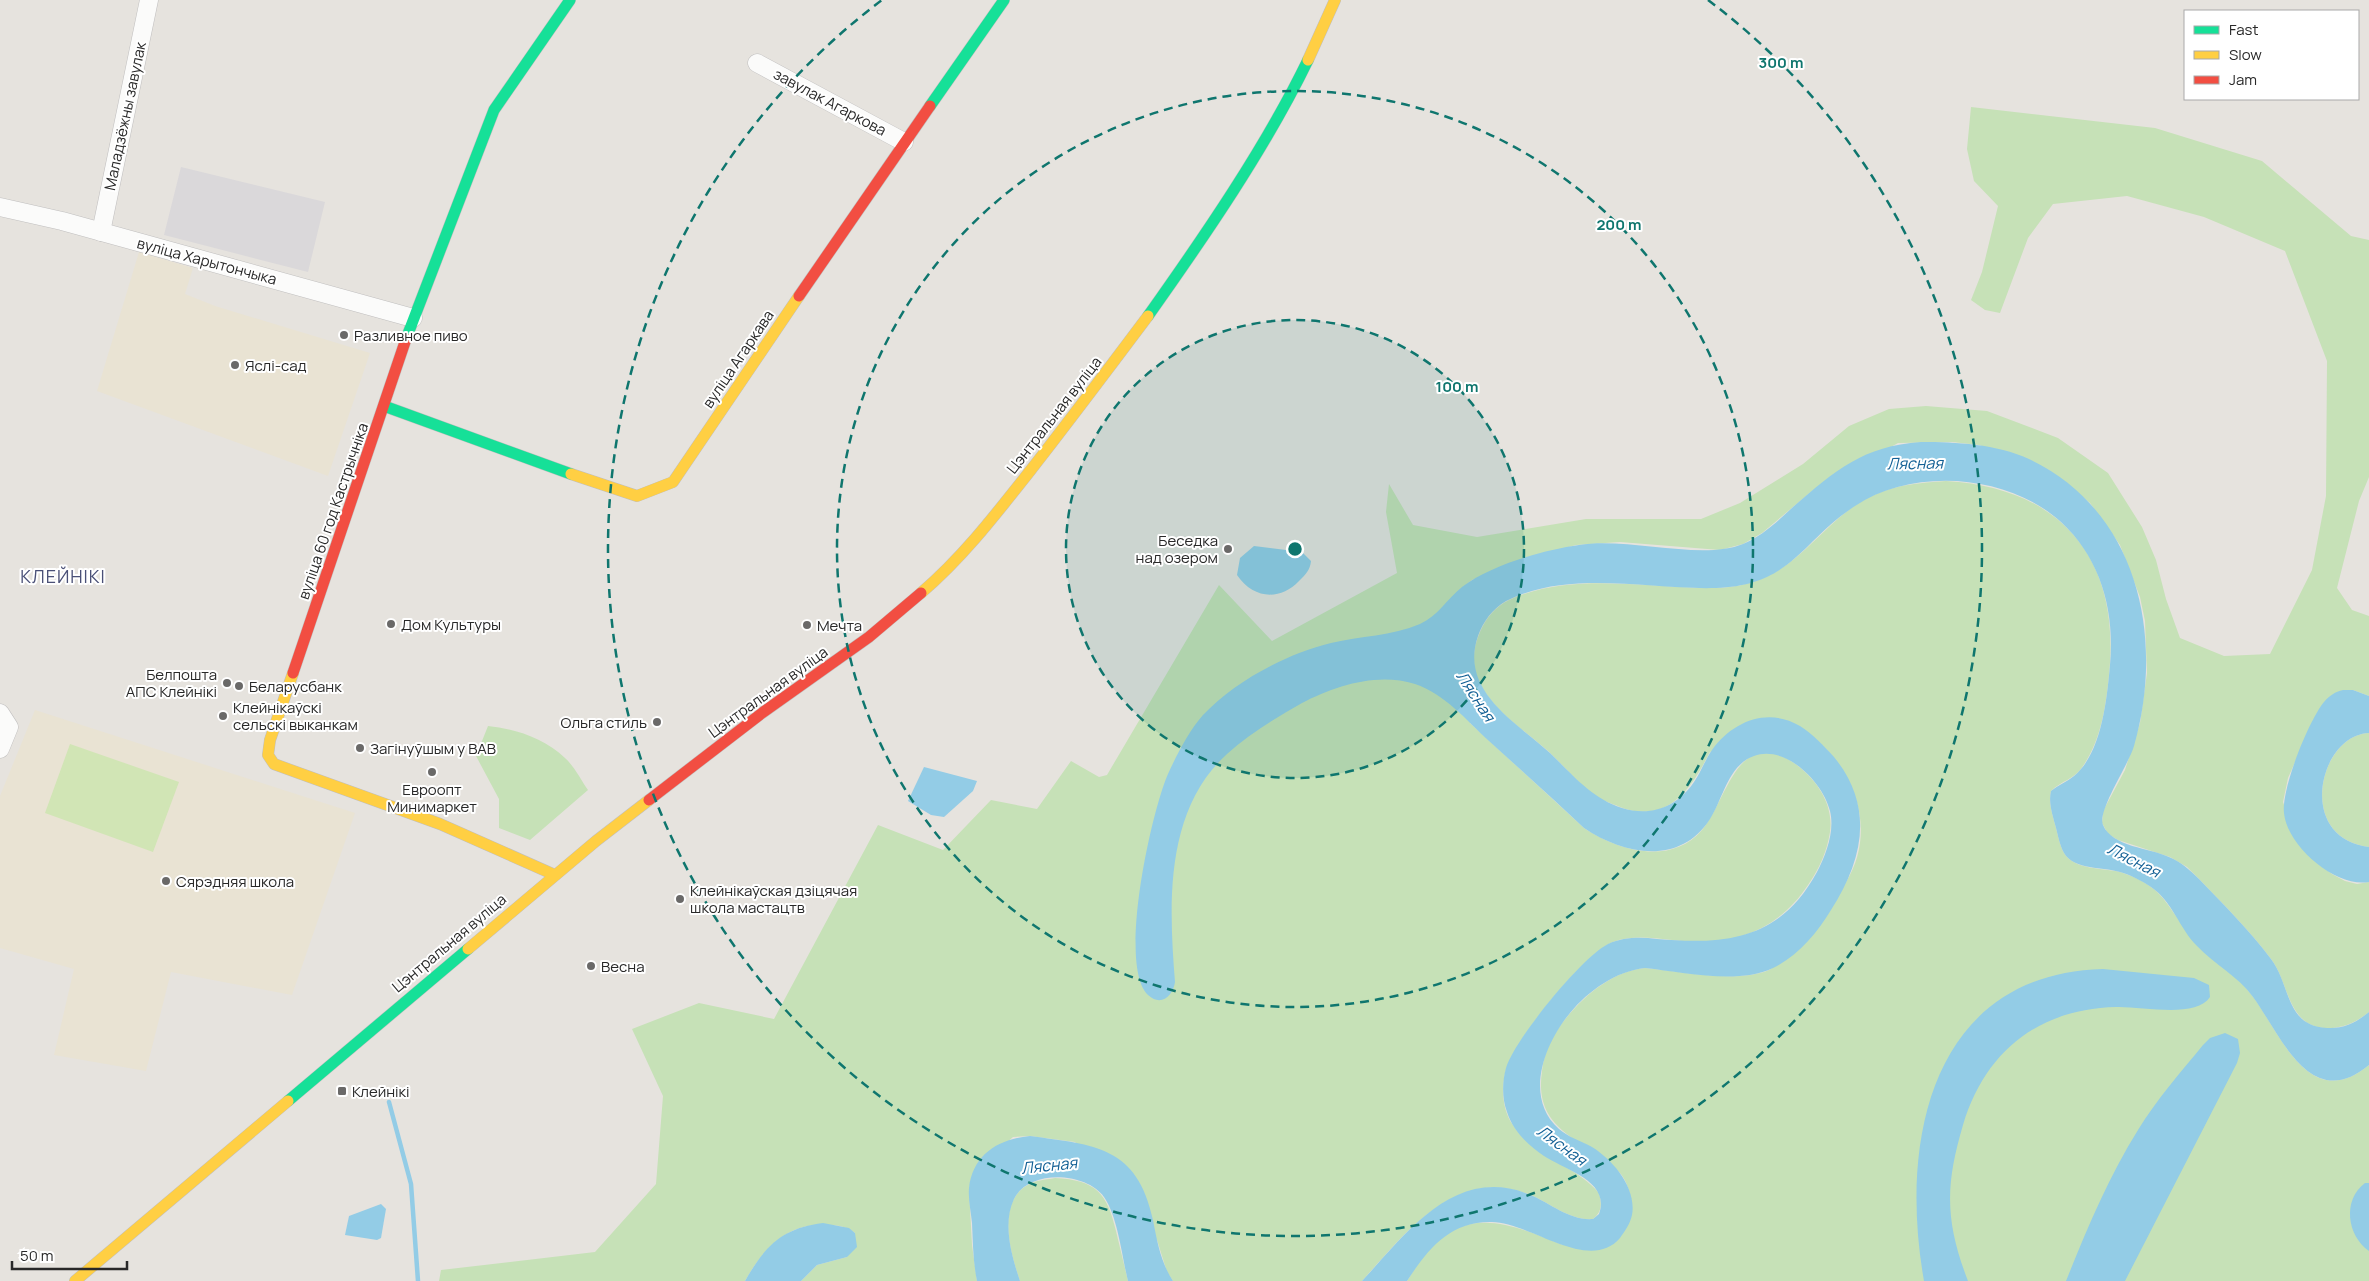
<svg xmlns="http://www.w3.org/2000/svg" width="2369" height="1281" viewBox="0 0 2369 1281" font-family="Manrope,sans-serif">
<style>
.industrial{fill:#dad8da}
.education{fill:#e9e3d3}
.green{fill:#c6e1b7}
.pitch{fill:#d1e5b5}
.water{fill:#93cce6}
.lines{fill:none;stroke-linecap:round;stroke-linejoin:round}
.stream{stroke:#93cce6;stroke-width:4.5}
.street-casing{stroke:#c0bfbf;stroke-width:19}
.fast-casing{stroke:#c0bfbf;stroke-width:12}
.slow-casing{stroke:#c0bfbf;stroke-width:12}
.jam-casing{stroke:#c0bfbf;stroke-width:12}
.street{stroke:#fbfbfa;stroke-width:18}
.fast{stroke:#16e098;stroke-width:11}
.slow{stroke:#ffcf43;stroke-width:11}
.jam{stroke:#f24e42;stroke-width:11}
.ring{fill:none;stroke:#0f766e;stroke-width:2.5;stroke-dasharray:9 6}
.poi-dot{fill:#6a6968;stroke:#fff;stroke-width:2}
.labels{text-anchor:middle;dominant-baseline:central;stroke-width:4;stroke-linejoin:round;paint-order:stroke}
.street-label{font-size:15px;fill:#282828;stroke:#fff}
.poi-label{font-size:15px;fill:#282828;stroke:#fff;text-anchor:start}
.water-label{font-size:16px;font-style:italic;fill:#115f94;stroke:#fff}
.quarter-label{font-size:18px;letter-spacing:1px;fill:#4a5077;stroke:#fff}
.centre{fill:#0f766e;stroke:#fff;stroke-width:2.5}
.ring-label{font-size:15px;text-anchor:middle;font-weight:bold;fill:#0f766e;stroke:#fff;stroke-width:4;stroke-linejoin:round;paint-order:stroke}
</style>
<rect width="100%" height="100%" fill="#e6e3de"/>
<polygon class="industrial" points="181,167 325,202 308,272 164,235"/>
<g class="education">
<polygon points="139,252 193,268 185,294 215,306 370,353 328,476 97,391"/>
<polygon points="35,710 355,813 292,995 171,972 146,1071 54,1055 74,969 0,948 0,796"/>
</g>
<g class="green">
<path d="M1971 107 2155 128 2262 161 2351 236 2369 240V477L2359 501 2337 588 2352 610 2369 616V696L2353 690 2316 715 2288 778 2283 802 2297 841 2307 854 2332 874 2345 881 2357 884 2369 882V1012C2355 1023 2342 1029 2324 1028 2287 1025 2289 982 2271 959 2250 931 2224 905 2199 879L2187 867 2170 857 2118 840 2108 834 2102 823 2103 811 2125 770 2140 723 2147 673 2145 621 2140 597 2120 545 2090 503 2049 470 1979 445 1952 442 1898 443 1812 491 1762 533 1743 544 1720 550 1620 542 1576 545 1508 564 1472 580 1458 591 1470 723 1584 828C1619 851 1671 866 1702 830 1728 799 1737 725 1794 763 1817 779 1834 805 1830 832 1827 852 1819 869 1808 885 1782 924 1746 942 1699 942 1670 942 1640 932 1613 942 1585 953 1514 1040 1506 1070 1501 1087 1502 1110 1513 1125 1534 1158 1574 1164 1599 1193 1602 1204 1602 1212 1593 1219 1571 1221 1551 1204 1533 1196 1458 1163 1406 1232 1362 1281H1173L1167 1272 1157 1240 1075 1142 1030 1136 1013 1137 974 1171 969 1189 972 1245 977 1281H801L817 1265 847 1257 855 1233C845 1225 835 1225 822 1225 785 1224 762 1251 745 1281H439L441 1270 595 1252 656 1184 663 1096 632 1029 699 1003 774 1019 878 825 943 850 991 800 1037 809 1071 761 1099 777 1107 775 1219 585 1272 641 1397 573 1386 512 1389 484 1413 525 1477 537 1586 519H1701L1740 503 1803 464 1849 426 1889 409 1926 406 1987 411 2058 438 2108 473 2142 527 2156 560 2166 599 2180 638 2224 656 2270 654 2312 570 2326 496 2327 361 2285 251 2204 217 2127 196 2053 204 2028 238 2000 313 1985 310 1971 300 1982 272 1998 206 1974 181 1967 149Z"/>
<path d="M1946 481C2063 488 2121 560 2109 675 2106 706 2101 740 2083 766 2075 779 2061 781 2051 791 2048 803 2053 816 2056 828 2058 836 2060 846 2064 853 2074 870 2104 868 2120 872 2130 875 2142 880 2151 887 2164 896 2170 909 2180 921 2202 948 2233 969 2254 998 2281 1035 2310 1114 2369 1065V1281H1407C1413 1272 1419 1260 1426 1252 1468 1204 1513 1225 1563 1245L1631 1199C1629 1190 1626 1179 1619 1172 1584 1138 1533 1132 1542 1071 1544 1051 1554 1032 1567 1017 1587 993 1614 971 1645 968 1682 971 1735 984 1769 970 1779 965 1799 937 1807 928 1819 913 1836 898 1846 882 1883 822 1846 749 1788 721L1710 752C1691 789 1668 825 1620 807 1611 803 1600 800 1592 794 1576 781 1563 765 1548 751 1513 720 1455 688 1480 632 1486 618 1495 607 1509 600 1561 576 1623 584 1679 587 1701 588 1727 590 1749 583 1795 570 1814 536 1850 509 1879 487 1911 483 1946 481Z"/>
<path d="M488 726C516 729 544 738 565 758 574 766 581 780 588 790L530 840 499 828V799L476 756Z"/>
<path d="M2369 733V847C2295 838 2319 735 2369 733Z"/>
<path d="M1055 1178C1096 1180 1107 1193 1116 1231 1120 1248 1124 1264 1128 1281H1020C1011 1255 996 1205 1026 1186 1035 1180 1045 1180 1055 1178Z"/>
</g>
<polygon class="pitch" points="70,744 179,782 153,852 45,813"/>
<g class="water">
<path d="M1921 442C1957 442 1996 444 2029 459 2139 511 2165 638 2134 746 2129 764 2097 811 2103 825 2112 847 2150 848 2169 857 2181 862 2190 870 2199 879 2224 905 2250 931 2271 959 2291 985 2285 1026 2327 1028 2344 1029 2357 1022 2369 1012V1065C2310 1114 2281 1035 2253 997 2238 976 2215 965 2197 946 2179 928 2173 902 2151 887 2142 881 2131 875 2120 872 2104 867 2074 870 2064 853 2060 846 2058 836 2056 828 2053 816 2048 803 2051 791 2058 785 2067 782 2074 776 2102 753 2107 698 2110 665 2115 611 2101 559 2061 522 2008 474 1914 467 1855 506 1801 541 1793 585 1716 588 1648 590 1570 569 1506 601 1492 609 1483 622 1478 636 1459 691 1516 722 1550 753 1572 774 1591 798 1622 808 1651 817 1677 807 1694 782 1701 772 1705 760 1712 750 1733 721 1768 707 1800 726 1813 734 1824 746 1834 757 1875 807 1863 860 1831 910 1817 933 1798 956 1773 968 1738 985 1683 972 1645 968 1616 971 1588 991 1570 1013 1545 1043 1523 1097 1559 1129 1568 1137 1581 1141 1592 1147 1613 1160 1637 1188 1632 1215 1630 1224 1625 1231 1620 1238 1589 1274 1530 1222 1492 1222 1450 1221 1428 1249 1407 1281H1362C1407 1233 1456 1162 1533 1196 1551 1204 1571 1221 1593 1219L1599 1214C1611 1181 1565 1170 1544 1156 1528 1145 1513 1131 1507 1112 1502 1099 1502 1082 1506 1068 1515 1039 1581 958 1608 944 1624 937 1640 937 1657 939 1726 945 1780 940 1817 872 1826 855 1835 831 1830 811 1823 782 1785 744 1754 756 1728 765 1723 799 1710 819 1680 866 1624 855 1584 828 1553 799 1521 770 1489 741 1466 720 1445 694 1415 684 1377 672 1335 686 1302 703 1276 718 1249 734 1227 754 1164 811 1169 906 1175 982 1173 996 1161 1007 1148 995 1117 965 1152 810 1168 774 1177 754 1189 731 1203 715 1235 681 1286 654 1331 643 1360 636 1392 636 1420 624 1438 616 1447 599 1462 587 1491 565 1543 550 1579 545 1628 537 1702 561 1743 544 1762 536 1778 521 1793 507 1836 470 1863 446 1921 442Z"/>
<path d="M1254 546 1302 552 1311 561C1310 570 1306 574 1299 581 1280 601 1253 599 1237 575L1240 558Z"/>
<path d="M2343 690H2353L2369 696V733C2319 735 2295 838 2369 847V882C2336 888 2287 846 2284 813 2281 789 2309 720 2324 702 2330 695 2335 692 2343 690Z"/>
<polygon points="924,767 977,781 973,791 944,817 931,815 908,801"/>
<path d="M2103 969 2194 978 2209 985 2210 997C2196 1019 2141 1006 2116 1007 2039 1009 1985 1051 1963 1125 1945 1186 1945 1221 1968 1281H1924C1899 1141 1931 974 2103 969Z"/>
<path d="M2225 1033 2238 1039 2240 1053 2237 1063 2125 1281H2066C2087 1229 2108 1178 2138 1130 2157 1099 2181 1072 2203 1045L2210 1038Z"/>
<path d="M1030 1136C1095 1145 1137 1146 1153 1220 1157 1241 1161 1263 1173 1281H1128C1122 1257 1118 1217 1104 1197 1086 1172 1029 1169 1014 1199 1002 1224 1012 1257 1020 1281H977C973 1262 973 1243 972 1223 971 1212 968 1200 969 1188 973 1154 999 1139 1030 1136Z"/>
<path d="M2365 1183H2369V1251C2347 1236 2342 1200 2365 1183Z"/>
<polygon points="381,1204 386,1209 381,1238 377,1240 345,1235 349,1216"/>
<path d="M823 1223 849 1228 855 1233 857 1247 847 1257 817 1265 801 1281H745C765 1246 782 1228 823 1223Z"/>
</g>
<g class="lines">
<polyline class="stream" points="389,1102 411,1184 418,1281"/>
<defs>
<g id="street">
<polyline points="757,63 904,142"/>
<polyline points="0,207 62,221 413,318"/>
<polyline points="101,232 149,0"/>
<polyline points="0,713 9,727 0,749"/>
</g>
<g id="fast">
<polyline points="930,106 1004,0"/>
<path d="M1148 316C1204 237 1266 147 1308 60"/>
<polyline points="406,339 494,110 570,0"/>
<polyline points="384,406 571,474"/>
<polyline points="288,1101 468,949"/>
</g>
<g id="slow">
<polyline points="1308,60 1335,0"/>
<polyline points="571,474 637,496 673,482 799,296"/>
<path d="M921 593C963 557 996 514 1030 471 1070 420 1109 368 1148 316"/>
<polyline points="293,673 270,740 268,755 274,764 440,824 555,875"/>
<polyline points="468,949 596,841 649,800"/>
<polyline points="75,1281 288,1101"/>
</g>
<g id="jam">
<polyline points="799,296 930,106"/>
<polyline points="293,673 406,339"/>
<polyline points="649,800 762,713 869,637 921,593"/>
</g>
</defs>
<use href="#street" class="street-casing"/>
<use href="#fast" class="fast-casing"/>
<use href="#slow" class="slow-casing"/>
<use href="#jam" class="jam-casing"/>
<use href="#street" class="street"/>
<use href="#fast" class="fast"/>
<use href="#slow" class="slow"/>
<use href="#jam" class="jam"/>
</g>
<circle cx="1295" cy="549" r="229" fill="#0f766e" fill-opacity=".12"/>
<g class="ring">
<circle cx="1295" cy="549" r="229"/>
<circle cx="1295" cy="549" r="458"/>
<path d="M1708 0A687 687 0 1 1 882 0"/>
</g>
<g class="poi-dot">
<circle cx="344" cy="335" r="5"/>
<circle cx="235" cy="365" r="5"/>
<circle cx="1228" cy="549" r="5"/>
<circle cx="391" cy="624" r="5"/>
<circle cx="807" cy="625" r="5"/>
<circle cx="227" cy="683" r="5"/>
<circle cx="239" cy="686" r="5"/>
<circle cx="223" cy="716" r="5"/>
<circle cx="657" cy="722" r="5"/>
<circle cx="360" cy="748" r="5"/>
<circle cx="432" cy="772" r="5"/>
<circle cx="166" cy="881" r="5"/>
<circle cx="680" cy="899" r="5"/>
<circle cx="591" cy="966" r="5"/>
<rect x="337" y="1086" width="10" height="10" rx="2.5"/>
</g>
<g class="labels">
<g class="street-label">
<text transform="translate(830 102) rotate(28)">завулак Агаркова</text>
<text transform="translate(125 116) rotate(-78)">Маладзёжны завулак</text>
<text transform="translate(207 261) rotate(15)">вуліца Харытончыка</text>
<text transform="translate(738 359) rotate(-56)">вуліца Агаркава</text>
<text transform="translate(1054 415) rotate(-52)">Цэнтральная вуліца</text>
<text transform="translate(333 511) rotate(-71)">вуліца 60 год Кастрычніка</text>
<text transform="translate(768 692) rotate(-36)">Цэнтральная вуліца</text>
<text transform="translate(449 943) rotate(-40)">Цэнтральная вуліца</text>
</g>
<g class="poi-label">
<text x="354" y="335">Разливное пиво</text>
<text x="245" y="365">Яслі-сад</text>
<text x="1218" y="540" text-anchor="end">Беседка<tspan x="1218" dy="17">над озером</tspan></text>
<text x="401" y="624">Дом Культуры</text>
<text x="817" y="625">Мечта</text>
<text x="217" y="674" text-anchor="end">Белпошта<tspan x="217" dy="17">АПС Клейнікі</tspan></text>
<text x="249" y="686">Беларусбанк</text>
<text x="233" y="707">Клейнікаўскі<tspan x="233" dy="17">сельскі выканкам</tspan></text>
<text x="647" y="722" text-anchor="end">Ольга стиль</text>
<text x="370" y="748">Загінуўшым у ВАВ</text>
<text x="432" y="789" text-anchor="middle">Евроопт<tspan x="432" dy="17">Минимаркет</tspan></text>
<text x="176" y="881">Сярэдняя школа</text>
<text x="690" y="890">Клейнікаўская дзіцячая<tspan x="690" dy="17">школа мастацтв</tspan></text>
<text x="601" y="966">Весна</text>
<text x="352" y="1091">Клейнікі</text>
</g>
<g class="water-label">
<text transform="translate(1915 463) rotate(-1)">Лясная</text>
<text transform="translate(1476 696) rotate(57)">Лясная</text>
<text transform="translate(2134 860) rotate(27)">Лясная</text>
<text transform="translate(1562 1145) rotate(36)">Лясная</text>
<text transform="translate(1049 1165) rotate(-6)">Лясная</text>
</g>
<g class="quarter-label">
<text x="63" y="576">КЛЕЙНІКІ</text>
</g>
</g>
<circle cx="1295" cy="549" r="8" class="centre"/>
<g class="ring-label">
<text x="1781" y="68">300 m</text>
<text x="1619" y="230">200 m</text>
<text x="1457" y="392">100 m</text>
</g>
<rect x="2184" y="10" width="175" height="90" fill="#ffffff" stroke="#a9a9a9"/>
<rect x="2194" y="26" width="25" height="8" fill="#16e098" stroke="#a9a9a9"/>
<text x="2229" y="35" font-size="15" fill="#282828">Fast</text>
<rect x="2194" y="51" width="25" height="8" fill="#ffcf43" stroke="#a9a9a9"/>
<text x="2229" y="60" font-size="15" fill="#282828">Slow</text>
<rect x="2194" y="76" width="25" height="8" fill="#f24e42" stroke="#a9a9a9"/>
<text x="2229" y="85" font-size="15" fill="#282828">Jam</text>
<path d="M12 1261v8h115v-8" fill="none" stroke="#282828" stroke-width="2.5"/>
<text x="20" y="1261" font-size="15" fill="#282828" stroke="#ffffff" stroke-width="4" paint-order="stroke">50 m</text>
</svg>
